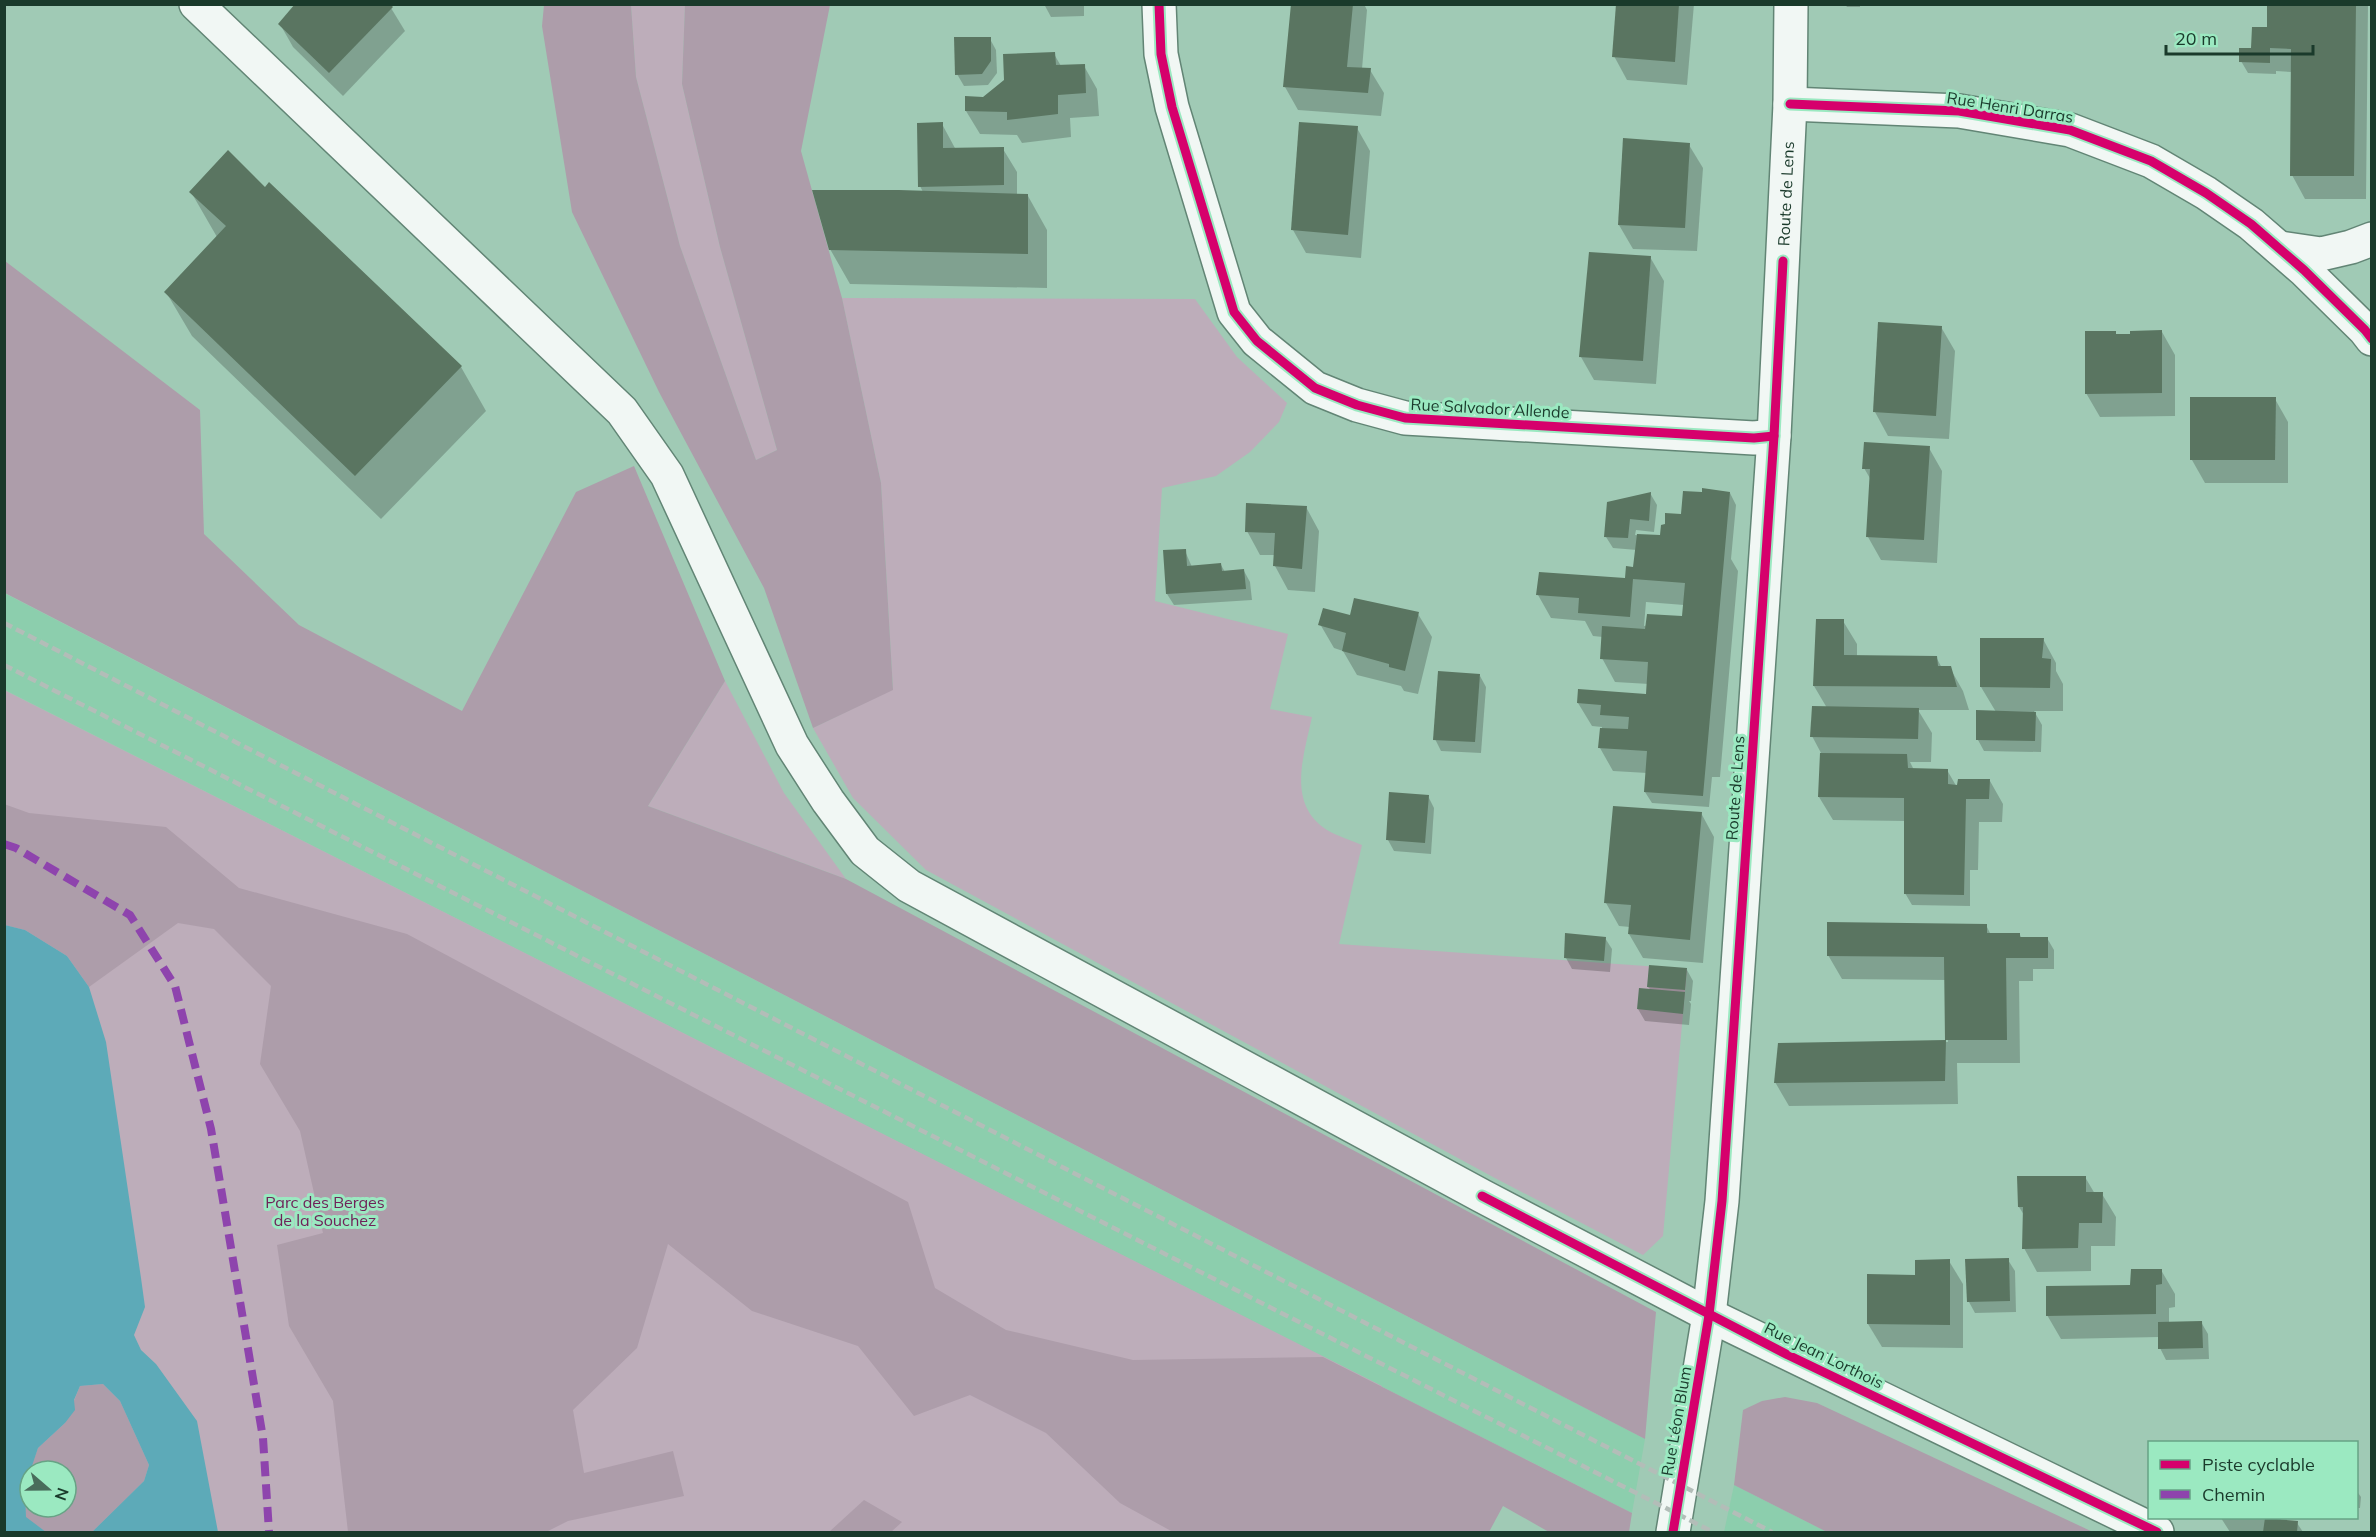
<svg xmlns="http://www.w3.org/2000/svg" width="2376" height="1537" viewBox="0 0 2376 1537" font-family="Mulish,sans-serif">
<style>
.built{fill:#8ccead}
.green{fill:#bdadba;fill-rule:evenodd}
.forest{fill:#ad9daa;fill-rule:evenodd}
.water{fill:#5daab8}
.shadow{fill:#0003;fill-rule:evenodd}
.building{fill:#5a7561}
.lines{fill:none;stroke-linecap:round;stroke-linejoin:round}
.minor-casing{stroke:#628575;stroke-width:36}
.minor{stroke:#f1f7f4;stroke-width:33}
.rail{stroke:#b3bdb8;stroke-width:4.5;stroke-dasharray:9 4.5;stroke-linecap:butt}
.quiet{stroke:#8e44ad;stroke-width:8;stroke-dasharray:15 8;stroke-linecap:butt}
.cycleway-casing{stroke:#9be9c1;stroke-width:13}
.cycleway{stroke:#d6006c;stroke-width:9}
.labels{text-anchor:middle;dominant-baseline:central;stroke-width:6;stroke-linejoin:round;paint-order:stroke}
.street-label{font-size:16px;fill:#1a3a2b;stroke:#9be9c1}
.park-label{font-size:16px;fill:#6f2259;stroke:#9be9c1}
</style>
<rect width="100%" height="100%" fill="#a0cab5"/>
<g class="built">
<polygon points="4,593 1645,1439 1632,1513 5,690"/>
<polygon points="1734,1485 1827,1532 1724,1532"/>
</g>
<g class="green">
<polygon points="631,5 685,5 682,84 720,247 777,450 756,460 680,246 636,77"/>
<path d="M842 298 1195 299 1237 357 1287 403 1279 422 1250 452 1216 476 1162 488 1155 601 1288 634 1270 709 1312 717C1304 755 1286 804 1327 830 1337 836 1351 840 1362 845L1339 944 1687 969 1663 1236 1643 1255 1493 1177 926 870 853 798 813 728 893 689 881 483Z"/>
<polygon points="725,681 784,793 846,879 648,806"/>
<path d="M4 690 1382 1386 1313 1532H5ZM30 1471H66V1507H30Z"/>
</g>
<g class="forest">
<polygon points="544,5 631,5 636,77 680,246 756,460 777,450 720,247 682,84 685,5 830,5 801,151 842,298 881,483 893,690 813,728 764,588 659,392 572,212 542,26"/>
<polygon points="5,261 200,410 204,534 299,625 462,711 576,492 634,466 725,681 648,806 846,879 1656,1312 1645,1439 5,593"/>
<polygon points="4,804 29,813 166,827 239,888 407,934 908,1202 935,1288 1006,1330 1133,1360 1323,1357 1632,1513 1629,1532 1549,1532 1503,1506 1489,1532 1173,1532 1120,1503 1046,1433 970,1395 914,1416 858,1346 752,1311 668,1244 637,1348 573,1410 584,1473 673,1451 684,1496 568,1521 546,1532 348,1532 333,1401 289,1326 277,1245 323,1233 300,1131 260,1064 271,986 214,929 178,923 89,987 67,956 25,930 5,925"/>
<path d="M103 1384 120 1401 149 1465 144 1481 92 1532H46L26 1518 24 1487 38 1448 65 1423 80 1386ZM30 1471H66V1507H30Z"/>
<polygon points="1785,1397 1817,1403 2093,1532 1827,1532 1734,1485 1743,1410 1762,1401"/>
<polygon points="864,1500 902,1522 891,1532 829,1532"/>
</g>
<polygon class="water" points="5,925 25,930 67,956 89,987 106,1042 141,1278 145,1307 134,1335 141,1350 156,1364 197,1421 218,1532 92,1532 144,1481 149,1465 120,1401 103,1384 80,1386 74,1400 75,1410 65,1423 38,1448 25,1487 26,1517 46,1532 5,1532"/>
<g class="shadow">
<polygon points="994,4 1031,4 994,6"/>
<polygon points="1044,4 1084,4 1084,16 1051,17"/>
<polygon points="1292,4 1364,4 1367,10 1362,69 1370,70 1384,93 1381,116 1298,110 1285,87"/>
<polygon points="1618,4 1694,4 1687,85 1627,80 1614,56"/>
<polygon points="1845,4 1860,4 1860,7 1847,7"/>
<polygon points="2269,4 2368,4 2366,199 2305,199 2292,175 2292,72 2276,71 2276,74 2248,73 2241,61 2268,29"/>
<polygon points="391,8 405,31 343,96 293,47 280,24"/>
<polygon points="990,39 996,50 997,73 988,85 964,86 957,74"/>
<polygon points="1054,54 1061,66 1084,66 1097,89 1099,116 1070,118 1071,137 1022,143 1017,135 980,134 966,111"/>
<polygon points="942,124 956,150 1003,149 1017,172 1017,196 1028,196 1047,230 1047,288 850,284 830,249 923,192 920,186"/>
<polygon points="1357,128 1370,151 1361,258 1306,253 1293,230"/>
<polygon points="1625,140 1689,145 1703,168 1697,251 1633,249 1619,225"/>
<polygon points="266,189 461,367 486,411 381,519 192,336 166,292 217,237 191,192"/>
<polygon points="1650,257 1664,281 1656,384 1594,380 1581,357"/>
<polygon points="1941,327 1955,351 1949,439 1888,436 1875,412"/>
<polygon points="2115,332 2117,336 2162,332 2175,355 2175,416 2100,417 2086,393"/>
<polygon points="2275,399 2288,422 2288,483 2205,483 2192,460"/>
<polygon points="1929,448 1942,471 1937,563 1881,560 1868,537 1871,480 1864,468"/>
<path d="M1650 493 1657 505 1654 532 1636 530 1635 535 1661 537 1682 516 1730 493 1736 505 1731 559 1738 571 1720 777H1712L1709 807 1652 803 1645 792 1647 773 1613 771 1600 748 1602 727 1592 726 1578 703 1648 696 1649 684 1615 682 1602 658 1603 637 1593 636 1585 621 1551 618 1538 595 1626 580 1635 569 1637 550 1613 548 1606 537ZM1646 602 1684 605 1683 618 1644 626Z"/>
<polygon points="1306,507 1319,531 1315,592 1288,590 1275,566 1275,555 1260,555 1247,531"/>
<polygon points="1185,551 1192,567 1221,565 1225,572 1244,571 1250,582 1252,600 1174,605 1167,594"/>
<polygon points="1418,614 1432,637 1418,694 1404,691 1401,686 1357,675 1343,651 1334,648 1320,624"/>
<polygon points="1843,621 1857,644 1857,657 1936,657 1942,668 1950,668 1963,691 1969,710 1918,710 1932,733 1931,762 1910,762 1914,770 1947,770 1958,789 1990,781 2003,804 2002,822 1979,822 1978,870 1970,870 1970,906 1912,905 1905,893 1906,821 1833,820 1819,797 1821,753 1812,736 1827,708 1814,686"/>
<polygon points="2043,639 2056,663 2056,671 2063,684 2063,711 2034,711 2042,725 2041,752 1984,751 1978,740 1996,712 1981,687"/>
<polygon points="1480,676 1486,687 1481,753 1441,751 1435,739"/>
<polygon points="1428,796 1434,808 1431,854 1394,851 1388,840"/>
<polygon points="1701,813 1714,837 1703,963 1643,958 1629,934 1630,927 1619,926 1606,903"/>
<polygon points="1986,925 1991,935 2020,935 2022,939 2047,938 2054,950 2054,969 2033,969 2033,981 2019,981 2020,1063 1957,1063 1958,1104 1789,1106 1775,1082 1779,1044 1948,1042 1946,980 1842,979 1828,955"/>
<polygon points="1605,938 1612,949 1610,972 1572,969 1566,958"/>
<polygon points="1687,970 1693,981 1691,1001 1689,1001 1691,1004 1689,1025 1645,1021 1638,1009 1641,990 1651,990 1648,987"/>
<polygon points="2085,1177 2095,1194 2102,1194 2116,1217 2115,1246 2091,1246 2091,1271 2037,1272 2024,1248 2024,1215 2019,1207"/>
<polygon points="2008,1260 2015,1271 2016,1312 1975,1313 1969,1302"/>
<polygon points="1949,1261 1963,1284 1963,1348 1882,1347 1868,1324 1916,1276"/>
<polygon points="2161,1270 2175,1294 2175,1307 2169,1308 2169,1323 2201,1322 2208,1334 2209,1359 2166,1360 2160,1348 2159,1337 2061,1339 2047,1315 2132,1286"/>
<polygon points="2356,1490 2361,1497 2360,1508 2356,1508"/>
<polygon points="2221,1518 2281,1518 2280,1521 2297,1523 2303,1532 2230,1532"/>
</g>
<g class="building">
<polygon points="295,4 390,4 393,7 329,73 278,24"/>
<polygon points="1291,4 1353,4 1347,67 1371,68 1368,93 1283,87"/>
<polygon points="1616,4 1679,4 1675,62 1612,57"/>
<polygon points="2267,4 2356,4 2354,176 2290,176 2291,49 2270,48 2270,63 2239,62 2239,48 2251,48 2252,27 2267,27"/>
<polygon points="954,37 991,37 991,61 982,74 955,75"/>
<polygon points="1055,52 1056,65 1085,64 1086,93 1058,95 1058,114 1007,120 1007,112 965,111 965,96 983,97 1004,80 1003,54"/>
<polygon points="943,122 943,148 1004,147 1004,185 918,187 917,123"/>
<polygon points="1299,122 1358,126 1348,235 1291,230"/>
<polygon points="1623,138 1690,143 1685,228 1618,225"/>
<polygon points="228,150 265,187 269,182 462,366 355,476 164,292 226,226 189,192"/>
<polygon points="812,190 899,190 1028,194 1028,254 829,250"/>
<polygon points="1589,252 1651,256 1643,361 1579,357"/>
<polygon points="1878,322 1942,326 1936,416 1873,412"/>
<polygon points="2162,330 2162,393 2085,394 2085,331 2116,331 2116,334 2130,334 2130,331"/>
<polygon points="2190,397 2276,397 2275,460 2190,460"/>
<polygon points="1864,442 1930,446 1924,540 1866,537 1870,469 1862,469"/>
<polygon points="1702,488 1730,492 1703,796 1644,792 1647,751 1598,748 1600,728 1628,729 1629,717 1600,715 1601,705 1577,703 1578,689 1646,694 1648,662 1600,659 1602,626 1645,629 1647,614 1682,616 1685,583 1633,579 1630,617 1578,613 1579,598 1536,595 1539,572 1625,578 1626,566 1633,567 1637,534 1660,535 1661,525 1665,524 1665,513 1681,514 1683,491 1702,492"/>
<polygon points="1651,492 1649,521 1630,519 1628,538 1604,537 1607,502"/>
<polygon points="1246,503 1307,506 1302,569 1273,566 1275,533 1245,532"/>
<polygon points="1186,549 1187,566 1221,563 1222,571 1244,569 1246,589 1166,594 1163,550"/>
<polygon points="1354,598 1419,612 1405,671 1389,667 1389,664 1342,651 1346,633 1318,625 1323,608 1350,615"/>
<polygon points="1816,619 1844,619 1844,655 1937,656 1938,666 1951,666 1957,687 1813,686"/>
<polygon points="1980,638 2044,638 2042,658 2051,659 2050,688 1980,687"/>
<polygon points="1438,671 1480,674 1475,742 1433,740"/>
<polygon points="1812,706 1919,708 1918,739 1810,737"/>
<polygon points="1976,710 2036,712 2035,741 1976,740"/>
<polygon points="1820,753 1907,754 1908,768 1948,769 1948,784 1957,785 1958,779 1990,779 1989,799 1966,799 1964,895 1904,894 1904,798 1818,797"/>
<polygon points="1389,792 1429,795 1425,843 1386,840"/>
<polygon points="1613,806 1702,812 1690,940 1628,934 1631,905 1604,903"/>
<polygon points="1827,922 1987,924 1987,933 2020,933 2020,937 2048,937 2048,958 2006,958 2007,1040 1945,1040 1944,957 1827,956"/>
<polygon points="1565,933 1606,937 1604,961 1564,958"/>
<polygon points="1649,965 1687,968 1685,990 1647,987"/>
<polygon points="1639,988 1685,992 1683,1014 1637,1009"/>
<polygon points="1946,1040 1945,1081 1774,1083 1778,1043"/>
<polygon points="2017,1176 2086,1176 2086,1192 2103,1192 2102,1223 2079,1223 2078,1248 2022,1249 2023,1207 2018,1207"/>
<polygon points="2009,1258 2010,1301 1967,1302 1965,1259"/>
<polygon points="1950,1259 1950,1325 1867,1324 1867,1274 1915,1275 1915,1260"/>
<polygon points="2131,1269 2162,1269 2162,1284 2156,1285 2156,1314 2046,1316 2046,1286 2130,1285"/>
<polygon points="2202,1321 2203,1348 2158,1349 2158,1322"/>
<polygon points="2265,1518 2298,1521 2297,1532 2263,1532"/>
</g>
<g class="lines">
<defs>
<g id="minor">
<polyline points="196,4 622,411 667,475 792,745 828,801 865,851 909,886 1482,1196 1709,1315 2157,1532"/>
<polyline points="1159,4 1161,54 1172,107 1234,312 1257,341 1315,388 1357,405 1405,418 1754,438 1774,436"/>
<polyline points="1790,104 1959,111 2070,130 2151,161 2206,193 2251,224 2304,270 2365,330 2372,339"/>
<polyline points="2279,248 2321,254 2351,247 2372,239"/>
<path id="s1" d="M1673 1532 1709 1315 1722 1201 1774 436 1790 104 1791 4"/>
</g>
</defs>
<use href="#minor" class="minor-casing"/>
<use href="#minor" class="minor"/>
<g class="rail">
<polyline points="4,623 1772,1532"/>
<polyline points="4,665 1713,1532"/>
</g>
<polyline class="quiet" points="4,844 16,848 130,915 175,986 211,1129 263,1438 269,1532"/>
<defs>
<g id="cycleway">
<polyline points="1159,4 1161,54 1172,107 1234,312 1257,341 1315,388 1357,405 1405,418 1754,438 1774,436"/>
<polyline points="1790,104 1959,111 2070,130 2151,161 2206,193 2251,224 2304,270 2365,330 2372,339"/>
<polyline points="1482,1196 1788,1355 2157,1532"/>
<polyline points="1673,1532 1709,1315 1722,1201 1774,436 1783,261"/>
</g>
</defs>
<use href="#cycleway" class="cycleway-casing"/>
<use href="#cycleway" class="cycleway"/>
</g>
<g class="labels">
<g class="street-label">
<text transform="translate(2010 107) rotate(9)">Rue Henri Darras</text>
<text stroke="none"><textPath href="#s1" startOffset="1344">Route de Lens</textPath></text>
<text transform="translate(1490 408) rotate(3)">Rue Salvador Allende</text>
<text transform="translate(1735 788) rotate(-86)">Route de Lens</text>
<text transform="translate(1824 1355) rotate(26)">Rue Jean Lorthois</text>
<text transform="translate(1676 1421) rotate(-80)">Rue Léon Blum</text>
</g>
<g class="park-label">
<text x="325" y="1202">Parc des Berges<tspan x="325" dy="18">de la Souchez</tspan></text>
</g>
</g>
<rect width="2376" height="1537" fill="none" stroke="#1a3a2b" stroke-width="12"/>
<rect x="2148" y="1441" width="210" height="78" fill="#9be9c1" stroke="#67a385" stroke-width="1.5"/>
<rect x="2160" y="1460" width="30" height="9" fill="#d6006c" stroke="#67a385" stroke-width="1.5"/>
<text x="2202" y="1471" font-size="18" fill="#1a3a2b">Piste cyclable</text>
<rect x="2160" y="1490" width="30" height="9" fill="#8e44ad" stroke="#67a385" stroke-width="1.5"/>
<text x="2202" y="1501" font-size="18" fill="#1a3a2b">Chemin</text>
<g transform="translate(48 1489) rotate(110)"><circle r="28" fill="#9be9c1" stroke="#67a385" stroke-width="1.5"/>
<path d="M0-4.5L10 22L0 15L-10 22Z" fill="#496c5b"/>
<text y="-9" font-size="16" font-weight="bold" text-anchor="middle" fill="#1a3a2b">N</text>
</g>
<path d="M2166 45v9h147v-9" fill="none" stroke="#1a3a2b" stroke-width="3"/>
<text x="2175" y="45" font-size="18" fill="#1a3a2b" stroke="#9be9c1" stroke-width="4.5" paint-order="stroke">20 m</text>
</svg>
